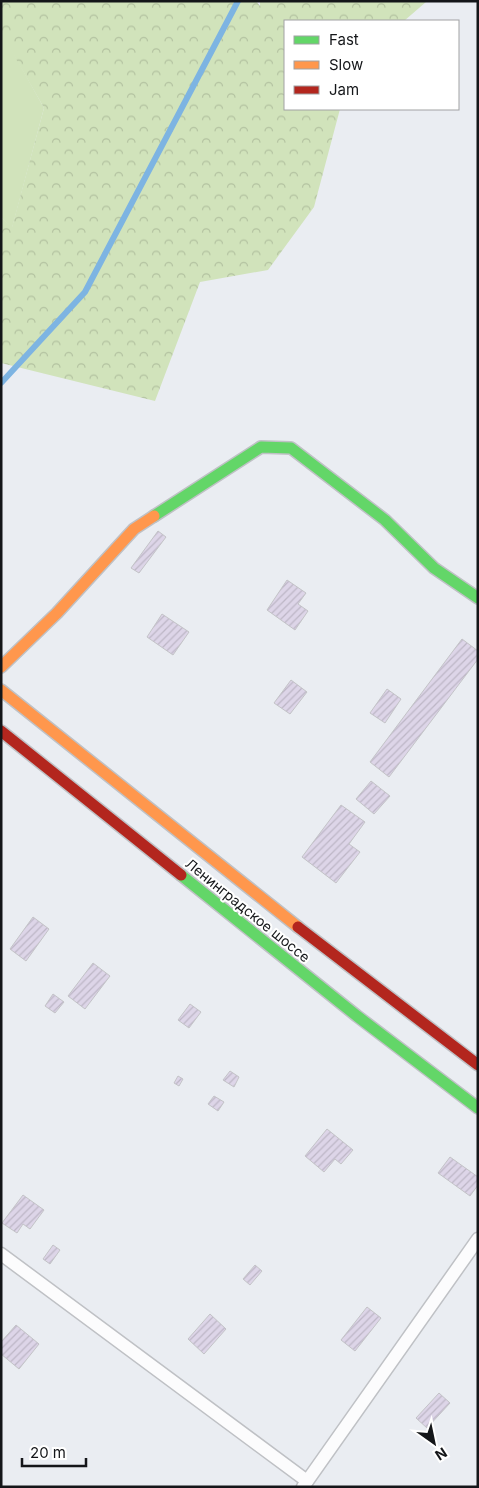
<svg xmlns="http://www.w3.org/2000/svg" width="479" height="1488" viewBox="0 0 479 1488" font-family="Inter,sans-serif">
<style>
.green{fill:#d1e3bb}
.forest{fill:url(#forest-crowns)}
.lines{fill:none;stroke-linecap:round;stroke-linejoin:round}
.stream{stroke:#7db4e2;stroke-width:6}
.building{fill:url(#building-hatch);stroke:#c3c3c7}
.lane-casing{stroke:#bfc1c5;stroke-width:15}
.fast-casing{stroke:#bfc1c5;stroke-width:14}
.slow-casing{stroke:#bfc1c5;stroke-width:14}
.jam-casing{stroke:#bfc1c5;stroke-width:14}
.lane{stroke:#fcfcfd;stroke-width:12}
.fast{stroke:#63d668;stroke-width:11}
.slow{stroke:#ff974d;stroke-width:11}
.jam{stroke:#b3261e;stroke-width:11}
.labels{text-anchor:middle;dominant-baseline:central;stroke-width:4;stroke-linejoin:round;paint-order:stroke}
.street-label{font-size:14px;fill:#141619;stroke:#fff}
</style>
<defs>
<pattern id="forest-crowns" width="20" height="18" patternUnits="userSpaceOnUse" patternTransform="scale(1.25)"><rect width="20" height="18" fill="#d1e3bb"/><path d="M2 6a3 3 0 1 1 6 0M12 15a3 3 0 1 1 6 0" fill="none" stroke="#b3c2a0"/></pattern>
<pattern id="building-hatch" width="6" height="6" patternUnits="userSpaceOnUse" patternTransform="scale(1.25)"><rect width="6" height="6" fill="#ddd5e8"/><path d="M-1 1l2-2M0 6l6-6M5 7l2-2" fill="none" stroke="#bdb6c6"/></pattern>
</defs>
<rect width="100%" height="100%" fill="#eaedf2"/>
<polygon class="green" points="1,31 44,108 12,228 1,217"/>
<polygon class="forest" points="1,1 256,1 260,6 260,1 426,2 404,21 285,21 285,109 340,109 314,207 268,270 200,282 155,401 1,363 1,217 12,227 44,108 4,38 1,31"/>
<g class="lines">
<polyline class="stream" points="1,383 85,292 238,1"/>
</g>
<g class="building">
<polygon points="158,531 166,537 139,573 131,568"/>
<polygon points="287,580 306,593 298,604 308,611 295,630 267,610"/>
<polygon points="162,614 189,632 173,655 147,637"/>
<polygon points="462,639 478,651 478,659 389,777 370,762"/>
<polygon points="291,680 307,692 290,714 274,703"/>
<polygon points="387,689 401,699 385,723 370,713"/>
<polygon points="371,781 390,796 374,814 356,799"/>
<polygon points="341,805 365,822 349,844 360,852 336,883 302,857"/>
<polygon points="33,917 49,929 26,961 10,949"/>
<polygon points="93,963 110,976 85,1009 68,996"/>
<polygon points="53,994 64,1002 55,1013 45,1006"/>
<polygon points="190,1004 201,1012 189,1028 178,1020"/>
<polygon points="230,1071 239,1077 234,1087 223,1080"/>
<polygon points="178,1076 183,1079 179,1086 174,1083"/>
<polygon points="214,1096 224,1102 218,1111 208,1104"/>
<polygon points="327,1129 353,1150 341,1164 335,1159 324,1172 305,1156"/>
<polygon points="450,1157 478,1177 478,1185 470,1196 438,1173"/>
<polygon points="23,1195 44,1210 30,1229 23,1224 17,1233 2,1223"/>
<polygon points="53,1245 60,1250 50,1264 43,1259"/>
<polygon points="255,1265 262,1271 250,1285 243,1279"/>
<polygon points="367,1307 381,1318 355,1351 341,1340"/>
<polygon points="210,1314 226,1329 204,1354 188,1339"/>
<polygon points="16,1325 39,1344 19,1369 1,1354 1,1342"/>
<polygon points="439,1393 450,1403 427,1428 416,1418"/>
</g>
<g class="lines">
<defs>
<g id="lane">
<polyline points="1,1254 307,1481"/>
<polyline points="303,1487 478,1239"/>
</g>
<g id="fast">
<polyline points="154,516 261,447 291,448 385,520 434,568 478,598"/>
<polyline points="181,875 357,1016 478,1108"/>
</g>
<g id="slow">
<polyline points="1,667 57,613 134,529 154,516"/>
<polyline points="1,690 298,927"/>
</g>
<g id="jam">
<polyline points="1,731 181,875"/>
<polyline points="298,927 478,1065"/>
</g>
</defs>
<use href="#lane" class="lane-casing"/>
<use href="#fast" class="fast-casing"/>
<use href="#slow" class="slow-casing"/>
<use href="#jam" class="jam-casing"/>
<use href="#lane" class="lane"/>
<use href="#fast" class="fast"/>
<use href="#slow" class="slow"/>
<use href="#jam" class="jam"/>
</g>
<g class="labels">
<g class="street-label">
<text transform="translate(248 910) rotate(39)">Ленинградское шоссе</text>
</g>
</g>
<rect width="479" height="1488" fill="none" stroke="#141619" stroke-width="5"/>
<rect x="284" y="20" width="175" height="90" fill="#ffffff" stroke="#a1a2a3"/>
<rect x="294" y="36" width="25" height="8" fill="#63d668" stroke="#a1a2a3"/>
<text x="329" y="45" font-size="15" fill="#141619">Fast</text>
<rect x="294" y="61" width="25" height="8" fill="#ff974d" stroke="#a1a2a3"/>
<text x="329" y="70" font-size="15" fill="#141619">Slow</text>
<rect x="294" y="86" width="25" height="8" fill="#b3261e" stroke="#a1a2a3"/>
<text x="329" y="95" font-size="15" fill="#141619">Jam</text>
<g transform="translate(434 1443) rotate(147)" stroke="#ffffff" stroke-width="4" paint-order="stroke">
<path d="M0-4L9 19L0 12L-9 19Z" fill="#141619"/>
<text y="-8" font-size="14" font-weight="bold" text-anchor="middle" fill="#141619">N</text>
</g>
<path d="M22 1458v8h64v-8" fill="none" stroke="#141619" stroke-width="2.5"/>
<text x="30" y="1458" font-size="15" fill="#141619" stroke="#ffffff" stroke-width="4" paint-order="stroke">20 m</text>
</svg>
